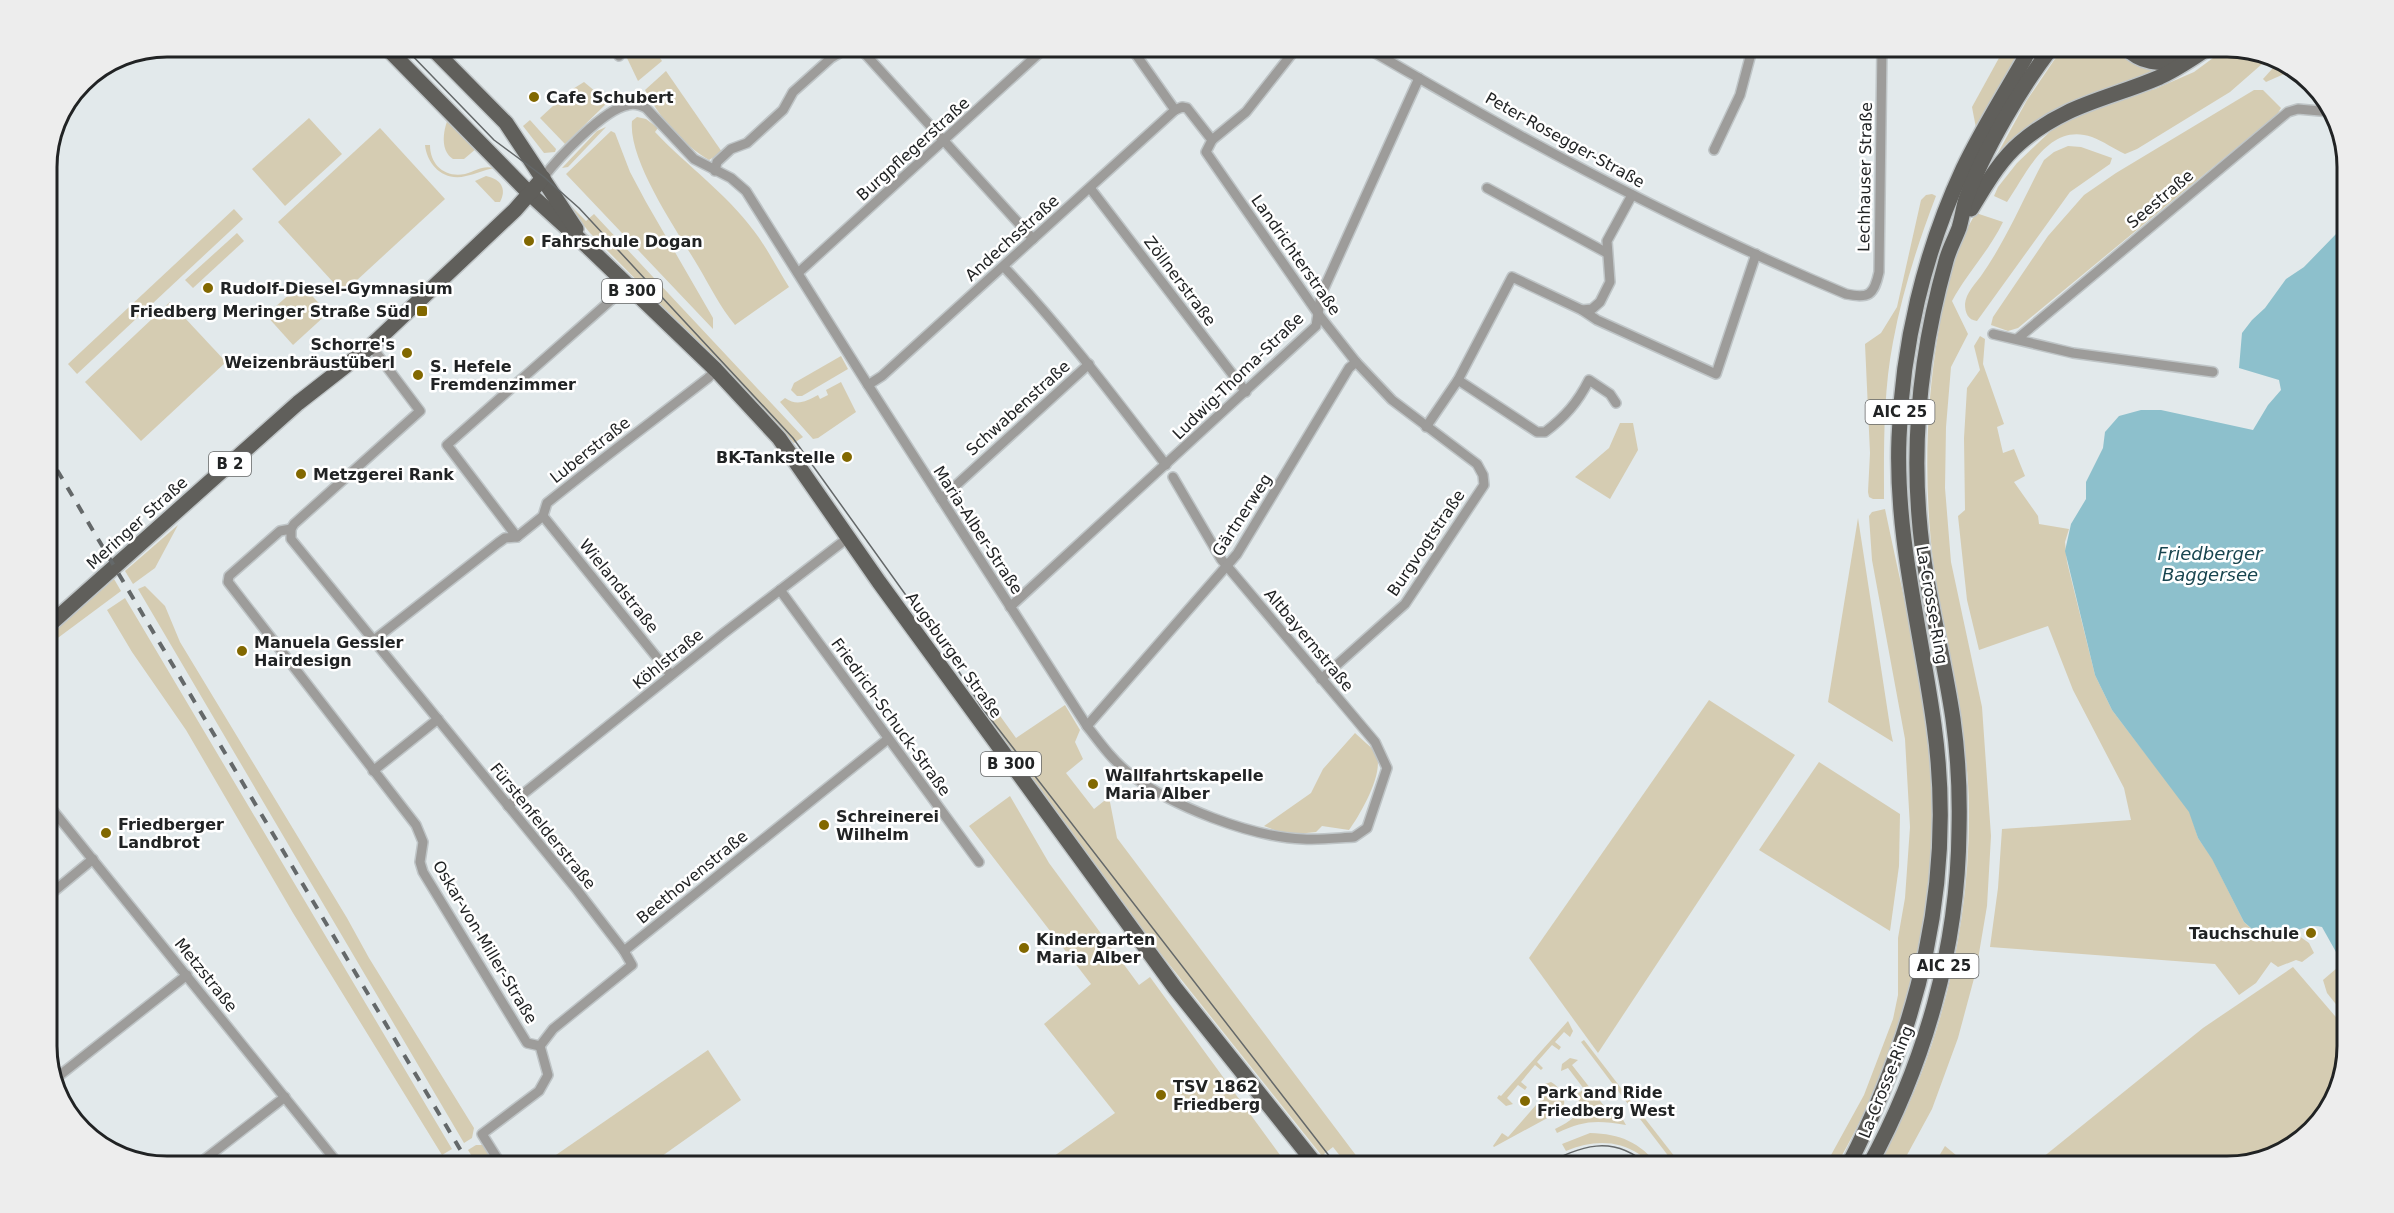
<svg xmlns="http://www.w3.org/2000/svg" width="2394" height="1213" viewBox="0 0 2394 1213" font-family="'DejaVu Sans',sans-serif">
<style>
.green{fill:#d5ccb2}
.water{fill:#8dc0cc}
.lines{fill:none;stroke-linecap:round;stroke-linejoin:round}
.street-casing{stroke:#bfc5c7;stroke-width:12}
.primary-casing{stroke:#bfc5c7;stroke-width:18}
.street{stroke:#9d9c9a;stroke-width:9}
.primary{stroke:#605f5b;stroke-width:15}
.tram{stroke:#646869;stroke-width:1.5}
.rail{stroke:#646869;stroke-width:4;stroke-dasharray:10 10;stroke-linecap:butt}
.poi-dot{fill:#826800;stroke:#fff;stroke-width:2}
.labels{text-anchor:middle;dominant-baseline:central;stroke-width:5;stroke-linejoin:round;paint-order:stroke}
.shield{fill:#fff;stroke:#646566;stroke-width:1.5}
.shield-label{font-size:15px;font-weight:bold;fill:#212324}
.poi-label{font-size:16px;font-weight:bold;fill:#212324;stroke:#fff;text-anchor:start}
.street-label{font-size:16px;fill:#212324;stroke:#fff}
.water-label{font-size:18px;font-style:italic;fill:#18454f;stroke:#fff}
.rim{fill:none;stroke:#212324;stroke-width:3}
</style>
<rect width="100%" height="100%" fill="#e2e9eb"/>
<g class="green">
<polygon points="638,46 653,47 662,61 638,81 627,58"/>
<polygon points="2005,47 2022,47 1976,128 1972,107"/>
<polygon points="2063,47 2117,47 2166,70 2105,90 1988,171 2027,100"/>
<polygon points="2134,47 2193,47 2172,57 2143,53"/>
<path d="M2228 47 2270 57 2230 92 2137 149 2125 154C2114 149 2103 141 2092 137 2048 122 2027 173 2007 202L1994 196 1998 187 2017 163 2058 124 2122 98 2155 89 2194 72Z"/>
<polygon points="2281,59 2293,70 2266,82 2263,79"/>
<path d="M666 71 722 152 709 160C683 145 659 117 645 90Z"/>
<polygon points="584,82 608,102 565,144 540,118 568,92"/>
<polygon points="2254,90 2263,90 2281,108 2275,118 2252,135 2018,328 2008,331 1991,325 1993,317 2048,236 2084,195 2116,173"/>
<path d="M637 117 646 119 658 128 655 132C687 166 726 193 754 231 767 248 777 268 789 287L735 325C720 307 710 286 698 266 678 232 628 161 632 121Z"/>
<polygon points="309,118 342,154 285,206 252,169"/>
<path d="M448 119 477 148 464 159H453C440 151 443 131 448 119Z"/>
<polygon points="530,120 556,149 555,152 544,153 523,126"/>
<polygon points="606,127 568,167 562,168 597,131"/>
<polygon points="380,128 445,199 343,293 278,222"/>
<polygon points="611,131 615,133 630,172 646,202 713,318 713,329 566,174"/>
<path d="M425 145H430C430 165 445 178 465 174 476 171 482 165 494 168 484 170 476 174 466 176 444 182 427 165 425 145Z"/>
<path d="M2068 146 2081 147 2112 158 2110 164 2070 192 1977 321C1968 320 1965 313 1965 304 1966 293 1975 284 1981 276 2007 239 2023 199 2044 160L2054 152Z"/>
<path d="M486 176C501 179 507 189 500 202H495L475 181Z"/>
<path d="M1932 194 1936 196C1918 243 1902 293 1893 342 1883 394 1884 447 1884 499H1873L1869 497 1868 492 1870 453 1865 344 1881 333 1897 307 1921 200 1926 195Z"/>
<polygon points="570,205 586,221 594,214 803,437 794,443 746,391 590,233 568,206"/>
<polygon points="234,209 243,219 77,374 68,364"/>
<path d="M1976 213 2003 222C1989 251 1967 273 1952 301L1968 334 1951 367 1946 427 1945 488 1951 562 1982 707 1991 836 1987 906 1976 971 1958 1038 1932 1109 1901 1166H1878C1893 1137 1908 1108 1920 1077 1953 993 1970 898 1969 808 1968 727 1945 649 1934 569 1924 489 1925 414 1938 334 1944 296 1955 246 1976 213Z"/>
<polygon points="237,233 244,241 193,288 185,280"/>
<polygon points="301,284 328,313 293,345 266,315"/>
<polygon points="170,302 226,362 141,441 85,382"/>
<polygon points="1980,336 1985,339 1983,364 2004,424 1997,427 2003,453 2014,449 2025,476 2014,482 2038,516 2039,524 2069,529 2065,542 2067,562 2095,675 2112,710 2190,812 2198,838 2212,858 2244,922 2259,936 2281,940 2295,933 2309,943 2314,953 2302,962 2296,960 2278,967 2271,962 2256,983 2239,995 2215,964 1990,947 1998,888 2002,829 2131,820 2124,788 2073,690 2048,626 1979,650 1967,600 1958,516 1965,510 1964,438 1967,388 1980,370 1974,346"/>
<polygon points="841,356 848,369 802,396 797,396 791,390 794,383"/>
<path d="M841 382 856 412 818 438 813 439 780 402 785 398C797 406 805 402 818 395L820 399 828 395 826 390Z"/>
<polygon points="1620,423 1633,423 1638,450 1610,499 1575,477 1609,448"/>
<path d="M1885 509C1899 577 1916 646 1926 715 1948 874 1916 1028 1836 1166H1825L1864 1095 1893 1019 1898 995V938L1905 898 1910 827 1905 739 1872 560 1869 516 1872 512Z"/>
<polygon points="1858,518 1891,733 1893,742 1828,702"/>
<polygon points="178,525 155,568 133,584 125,571"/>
<polygon points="114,579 121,591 47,646 47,638"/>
<polygon points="145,586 165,606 180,642 347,918 369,958 474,1128 472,1138 464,1143 138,589"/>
<polygon points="125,598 452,1149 442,1155 293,913 186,730 132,652 107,610"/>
<polygon points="985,695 1016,738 1065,705 1080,730 1075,742 1083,759 1066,773 1094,809 1109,797 1117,838 1364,1166 1348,1166 1333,1147 1324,1154 1333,1166 1330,1166 1129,914 974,702"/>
<polygon points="1709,700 1795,755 1598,1053 1529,958"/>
<path d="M1355 733C1361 739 1372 747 1376 754 1385 772 1360 815 1349 830L1322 826 1316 832 1288 835 1264 826 1311 793 1323 769Z"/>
<polygon points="1819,762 1900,814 1899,866 1890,931 1759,850"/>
<polygon points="1010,796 1049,863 1139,985 1150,977 1288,1166 1040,1166 1115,1113 1044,1024 1091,984 969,826"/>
<polygon points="2344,962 2347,965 2347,1018 2327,993 2323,980"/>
<polygon points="2293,967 2347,1030 2347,1046 2335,1099 2294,1146 2227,1166 2032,1166 2203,1028"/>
<polygon points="1568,1021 1573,1031 1570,1037 1564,1032 1555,1042 1561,1047 1559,1050 1552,1045 1537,1062 1543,1068 1541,1070 1535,1065 1521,1082 1527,1087 1525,1090 1518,1085 1507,1098 1513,1104 1506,1106 1497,1098 1499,1095 1501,1096"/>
<polygon points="1584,1040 1634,1105 1631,1108 1581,1042"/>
<polygon points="708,1050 741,1100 648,1166 540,1166"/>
<path d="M1570 1058 1578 1060 1572 1065 1612 1116 1618 1111 1626 1125C1597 1120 1584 1120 1557 1133L1555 1129C1571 1121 1584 1114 1577 1094L1584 1089 1568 1068 1561 1071 1562 1064Z"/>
<path d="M1551 1082C1561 1088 1568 1099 1562 1110L1494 1147 1493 1146 1502 1133 1508 1137 1550 1089 1545 1084Z"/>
<polygon points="1643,1116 1682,1166 1676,1166 1640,1119"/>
<path d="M1590 1133C1621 1134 1639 1142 1659 1166 1651 1166 1646 1158 1639 1154 1615 1139 1591 1141 1566 1151L1562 1144Z"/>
<polygon points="476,1145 483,1145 496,1166 478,1166 468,1150"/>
<polygon points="1945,1146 1969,1166 1933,1166"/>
</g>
<path class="water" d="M2347 228V964L2336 952 2322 927C2307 923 2294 932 2281 940L2259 935 2244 922 2212 859 2198 838 2189 812 2112 710 2095 675 2065 551 2071 524 2086 499V482L2103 448 2105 432 2119 416 2141 410H2161L2253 430 2268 405 2281 390 2279 380 2239 368 2242 333 2252 320 2265 308 2286 279 2304 267 2337 233Z"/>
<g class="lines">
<defs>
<g id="street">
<polyline points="615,46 619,56"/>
<polyline points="858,46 1033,239"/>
<polyline points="1130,46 1175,110 1182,107 1187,108 1212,140 1206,152 1319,315 1356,362 1392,400 1477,464 1483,475 1484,485 1405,604 1321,679"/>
<path d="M1363 46C1412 74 1461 103 1510 130 1619 190 1731 246 1846 294 1869 299 1874 295 1879 272L1882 46"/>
<polyline points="1212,140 1246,112 1298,46"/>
<polyline points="1714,150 1740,95 1753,46"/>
<polyline points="715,171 717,162 731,149 747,143 783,110 793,92 831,58 851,46"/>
<path d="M543 178C558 158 604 109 628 105 635 103 640 105 646 108L694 159 731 178 746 191 868 385 1087 726C1100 743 1113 761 1130 774 1171 806 1251 837 1303 839 1320 840 1337 838 1354 837L1367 828 1387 768 1375 742 1221 559 1173 477"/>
<polyline points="1090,188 1246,392"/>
<polyline points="1487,188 1607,253"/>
<path d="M1004 267C1063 329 1114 397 1166 465"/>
<polyline points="798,273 1047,46"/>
<polyline points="1582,310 1597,320 1716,374 1756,254"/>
<polyline points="1993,334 2073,353 2213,372"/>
<polyline points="2017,339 2288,112 2298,109 2331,112"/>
<polyline points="371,346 420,411 294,524 291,529 291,539 577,890 624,951 632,965 553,1029 540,1046"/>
<path d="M1458 380 1537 432H1545C1565 417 1578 402 1589 380L1610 394 1616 403"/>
<polyline points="868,385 882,376 1175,110"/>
<polyline points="1426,427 1458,380 1512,277 1582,310 1592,309 1600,302 1610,282 1607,241 1632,195"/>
<polyline points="941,499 1089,364"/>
<polyline points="543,516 671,675"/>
<polyline points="291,529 280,531 229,576 228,582 416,825 423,842 420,862 423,872 527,1043 540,1046"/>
<polyline points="517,537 447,445 627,286"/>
<polyline points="780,590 979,862"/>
<polyline points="47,595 49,597"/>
<polyline points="1010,607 1316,326 1321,295 1419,78"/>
<path d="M374 640 498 543 505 538 517 537 543 516 547 503C600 460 654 420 708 378L716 370"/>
<polyline points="1087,726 1237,554 1349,368 1356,362"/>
<polyline points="373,771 438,719"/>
<polyline points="47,803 340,1166"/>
<polyline points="508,806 724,633 849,537"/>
<polyline points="47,897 93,859"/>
<polyline points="624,951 888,739"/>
<polyline points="55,1079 187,975"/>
<polyline points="196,1166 285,1097"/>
<polyline points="502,1166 482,1134 539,1091 548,1075 540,1046"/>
</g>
<g id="primary">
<polyline points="385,46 530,194 588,247 716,370 779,438 879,582 1175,988 1317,1166"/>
<polyline points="430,46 506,123 576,229"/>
<path d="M2124 46C2141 64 2159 64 2183 62"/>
<path d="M1971 209C1986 185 1999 161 2020 143 2065 104 2109 99 2160 77 2177 69 2195 57 2211 46"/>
<polyline points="47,627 298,403 371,346 515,210 543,178"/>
<path d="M1848 1166C1919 1027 1956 881 1934 725 1921 629 1895 536 1899 438 1902 346 1924 253 1963 169 1981 131 2004 95 2025 58L2030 46"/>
<path d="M1869 1166C1925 1063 1958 948 1959 830 1960 793 1958 755 1953 719 1943 651 1924 584 1919 516 1912 430 1923 343 1946 261 1949 249 1955 239 1959 228 1962 218 1963 209 1966 199 1983 152 2022 85 2053 46"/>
</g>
</defs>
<use href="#street" class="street-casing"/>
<use href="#primary" class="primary-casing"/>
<use href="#street" class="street"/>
<use href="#primary" class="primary"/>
<g class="tram">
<polyline points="403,46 494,140 544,177 579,208 793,438 941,644 983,709 1337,1166"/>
<path d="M1542 1166C1581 1146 1612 1133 1649 1166"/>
<path d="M1566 1166C1587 1156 1610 1155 1631 1166"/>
</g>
<polyline class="rail" points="47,453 470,1166"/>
</g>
<g class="poi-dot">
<circle cx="534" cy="97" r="6"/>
<circle cx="529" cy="241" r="6"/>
<circle cx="208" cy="288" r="6"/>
<rect x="416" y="305" width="12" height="12" rx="3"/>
<circle cx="407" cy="353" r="6"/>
<circle cx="418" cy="375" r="6"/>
<circle cx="847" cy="457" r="6"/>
<circle cx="301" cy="474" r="6"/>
<circle cx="242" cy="651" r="6"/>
<circle cx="1093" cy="784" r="6"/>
<circle cx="824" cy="825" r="6"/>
<circle cx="106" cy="833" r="6"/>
<circle cx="2311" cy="933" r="6"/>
<circle cx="1024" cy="948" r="6"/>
<circle cx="1161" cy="1095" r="6"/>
<circle cx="1525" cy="1101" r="6"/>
</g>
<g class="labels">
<g class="shield">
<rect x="602" y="279" width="60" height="24" rx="4.5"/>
<rect x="1865.5" y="400" width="69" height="24" rx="4.5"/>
<rect x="209" y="452" width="42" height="24" rx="4.5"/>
<rect x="981" y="752" width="60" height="24" rx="4.5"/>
<rect x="1909.5" y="954" width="69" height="24" rx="4.5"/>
</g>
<g class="shield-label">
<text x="632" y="291">B 300</text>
<text x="1900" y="412">AIC 25</text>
<text x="230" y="464">B 2</text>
<text x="1011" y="764">B 300</text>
<text x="1944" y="966">AIC 25</text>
</g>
<g class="poi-label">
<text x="546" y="97">Cafe Schubert</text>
<text x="541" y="241">Fahrschule Dogan</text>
<text x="220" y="288">Rudolf-Diesel-Gymnasium</text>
<text x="410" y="311" text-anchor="end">Friedberg Meringer Straße Süd</text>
<text x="395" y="344" text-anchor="end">Schorre's<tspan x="395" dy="18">Weizenbräustüberl</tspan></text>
<text x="430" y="366">S. Hefele<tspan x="430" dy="18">Fremdenzimmer</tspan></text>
<text x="835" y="457" text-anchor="end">BK-Tankstelle</text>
<text x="313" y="474">Metzgerei Rank</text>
<text x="254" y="642">Manuela Gessler<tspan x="254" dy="18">Hairdesign</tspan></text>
<text x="1105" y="775">Wallfahrtskapelle<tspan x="1105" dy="18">Maria Alber</tspan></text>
<text x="836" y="816">Schreinerei<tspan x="836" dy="18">Wilhelm</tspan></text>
<text x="118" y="824">Friedberger<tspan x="118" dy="18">Landbrot</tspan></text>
<text x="2299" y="933" text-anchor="end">Tauchschule</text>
<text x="1036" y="939">Kindergarten<tspan x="1036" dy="18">Maria Alber</tspan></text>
<text x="1173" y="1086">TSV 1862<tspan x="1173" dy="18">Friedberg</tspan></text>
<text x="1537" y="1092">Park and Ride<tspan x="1537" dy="18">Friedberg West</tspan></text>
</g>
<g class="street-label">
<text transform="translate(1565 140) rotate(29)">Peter-Rosegger-Straße</text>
<text transform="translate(913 149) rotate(-42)">Burgpflegerstraße</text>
<text transform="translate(1865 177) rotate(-89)">Lechhauser Straße</text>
<text transform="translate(2160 199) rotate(-40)">Seestraße</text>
<text transform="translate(1012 238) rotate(-42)">Andechsstraße</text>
<text transform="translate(1296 255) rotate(55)">Landrichterstraße</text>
<text transform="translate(1180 281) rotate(53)">Zöllnerstraße</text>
<text transform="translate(1238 376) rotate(-44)">Ludwig-Thoma-Straße</text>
<text transform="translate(1018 408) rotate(-42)">Schwabenstraße</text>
<text transform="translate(590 450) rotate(-38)">Luberstraße</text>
<text transform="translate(1242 515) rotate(-57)">Gärtnerweg</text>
<text transform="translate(137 523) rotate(-42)">Meringer Straße</text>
<text transform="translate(978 530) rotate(57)">Maria-Alber-Straße</text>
<text transform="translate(1426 543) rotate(-56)">Burgvogtstraße</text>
<text transform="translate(619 586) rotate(51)">Wielandstraße</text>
<text transform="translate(1932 605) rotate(80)">La-Crosse-Ring</text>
<text transform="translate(1309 640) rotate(50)">Altbayernstraße</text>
<text transform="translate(954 655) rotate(54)">Augsburger Straße</text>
<text transform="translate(668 659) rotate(-39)">Köhlstraße</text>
<text transform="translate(891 717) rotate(54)">Friedrich-Schuck-Straße</text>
<text transform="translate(543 826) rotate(51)">Fürstenfelderstraße</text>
<text transform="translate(692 877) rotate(-39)">Beethovenstraße</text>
<text transform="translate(485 942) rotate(59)">Oskar-von-Miller-Straße</text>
<text transform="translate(206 975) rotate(51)">Metzstraße</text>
<text transform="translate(1886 1082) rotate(-68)">La-Crosse-Ring</text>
</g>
<g class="water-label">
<text x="2210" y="553">Friedberger<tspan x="2210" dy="21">Baggersee</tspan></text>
</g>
</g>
<path d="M0 0H2394V1213H0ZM167 57H2227A110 110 0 0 1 2337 167V1046A110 110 0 0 1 2227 1156H167A110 110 0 0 1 57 1046V167A110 110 0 0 1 167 57Z" fill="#ededed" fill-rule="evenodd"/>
<path class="rim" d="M167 57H2227A110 110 0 0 1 2337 167V1046A110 110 0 0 1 2227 1156H167A110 110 0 0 1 57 1046V167A110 110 0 0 1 167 57Z"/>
</svg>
